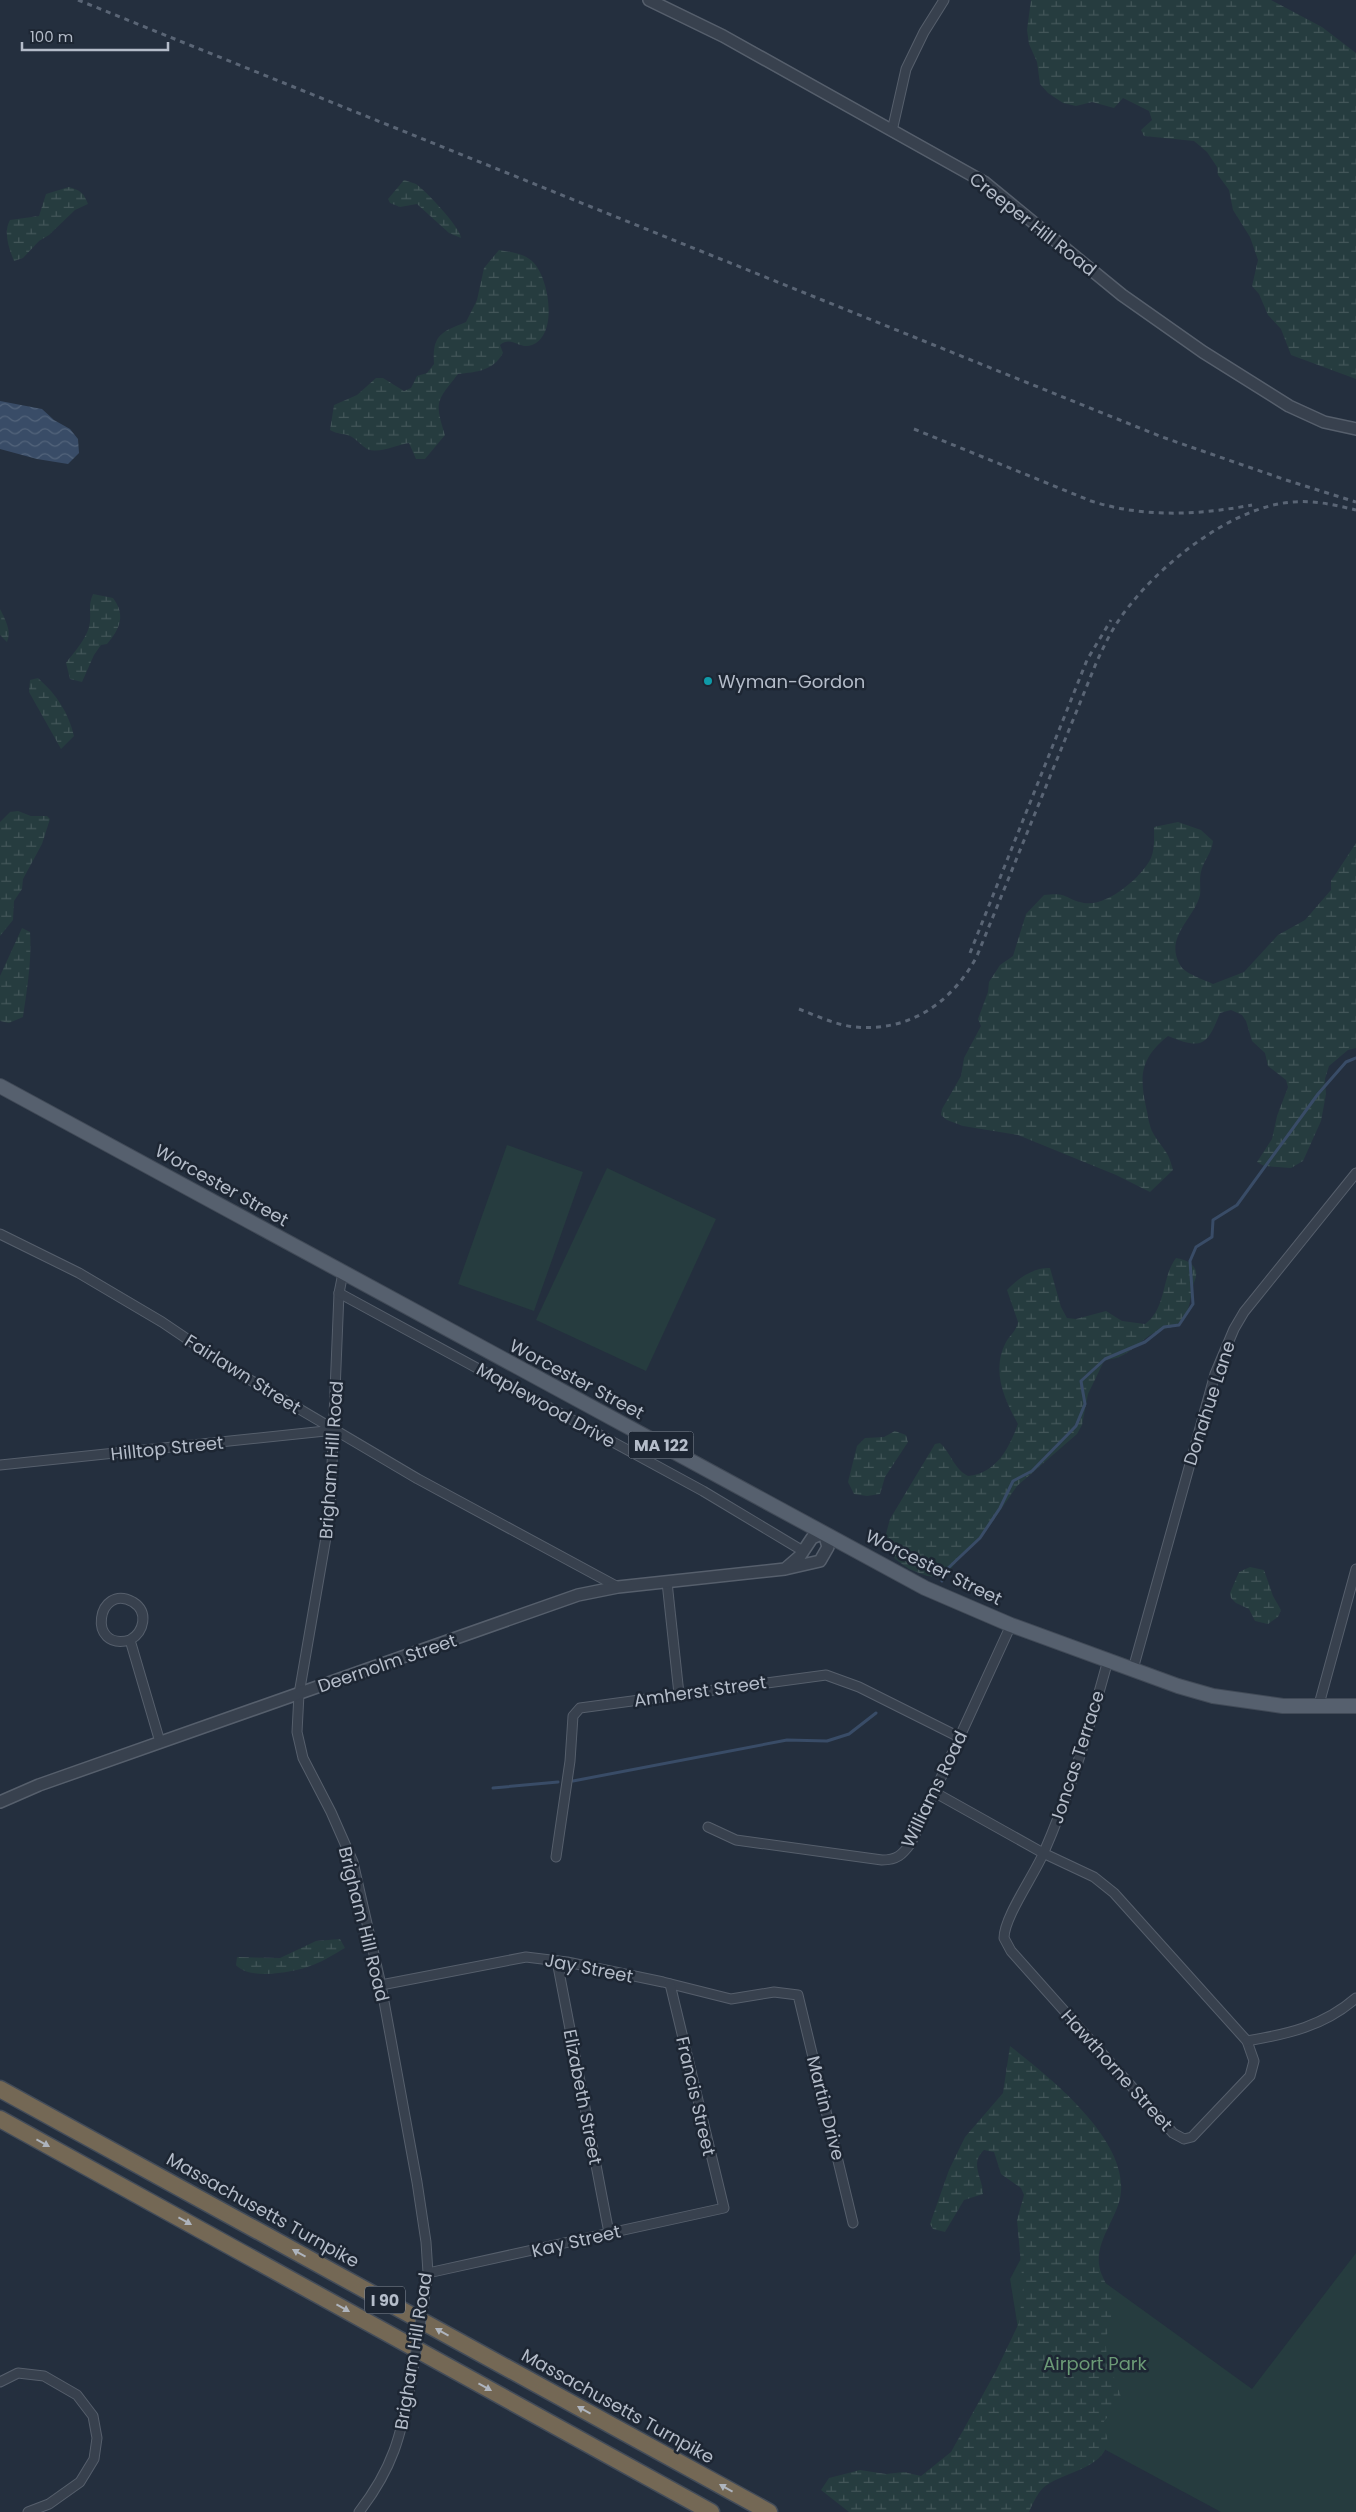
<svg xmlns="http://www.w3.org/2000/svg" width="1356" height="2512" viewBox="0 0 1356 2512" font-family="Poppins,sans-serif">
<style>
.green{fill:#263c3f}
.wetland{fill:url(#wetland-marsh)}
.water{fill:url(#water-waves)}
.lines{fill:none;stroke-linecap:round;stroke-linejoin:round}
.stream{stroke:#394c67;stroke-width:3}
.minor-casing{stroke:#565f6c;stroke-width:11}
.tertiary-casing{stroke:#565f6c;stroke-width:14}
.primary-casing{stroke:#414a57;stroke-width:16}
.motorway-casing{stroke:#434c59;stroke-width:19}
.minor{stroke:#38414e;stroke-width:9}
.tertiary{stroke:#38414e;stroke-width:11}
.primary{stroke:#56606e;stroke-width:14}
.motorway{stroke:#746855;stroke-width:16}
.rail{stroke:#5a6575;stroke-width:3;stroke-dasharray:5 5;stroke-linecap:butt}
.minor-bridge-casing{stroke:#565f6c;stroke-width:11;stroke-linecap:butt}
.minor-bridge{stroke:#38414e;stroke-width:9}
.oneway{fill:#aeb4bd}
.culture-dot{fill:#0f9aa8;stroke:#1d2633;stroke-width:2}
.labels{text-anchor:middle;dominant-baseline:central;stroke-width:5;stroke-linejoin:round;paint-order:stroke}
.shield{fill:#1d2633;stroke:#878f9c;stroke-width:1}
.shield-label{font-size:16px;font-weight:bold;fill:#b4bcc9}
.street-label{font-size:18px;fill:#b4bcc9;stroke:#1d2633}
.poi-label{font-size:18px;fill:#b4bcc9;stroke:#1d2633;text-anchor:start}
.park-label{font-size:18px;fill:#6b9a76;stroke:#1d2633}
</style>
<defs>
<pattern id="wetland-marsh" width="20" height="14" patternUnits="userSpaceOnUse" patternTransform="scale(1.25)"><rect width="20" height="14" fill="#263c3f"/><path d="M1 5h8M5 5V1M11 12h8M15 12V8" fill="none" stroke="#435659"/></pattern>
<pattern id="water-waves" width="16" height="10" patternUnits="userSpaceOnUse" patternTransform="scale(1.25)"><rect width="16" height="10" fill="#394c67"/><path d="M0 5q4-4 8 0t8 0" fill="none" stroke="#53647b"/></pattern>
</defs>
<rect width="100%" height="100%" fill="#242f3e"/>
<g class="green">
<polygon points="507,1145 583,1172 534,1311 458,1284"/>
<polygon points="607,1168 716,1219 646,1371 536,1320"/>
<polygon points="1035,2232 1252,2389 1356,2253 1356,2512 1221,2512 1009,2398 1023,2360 1010,2279"/>
</g>
<g class="wetland">
<polygon points="1031,0 1271,0 1322,27 1356,53 1356,379 1291,355 1281,329 1268,315 1259,294 1252,286 1258,260 1250,237 1233,210 1229,190 1218,175 1217,167 1207,152 1194,141 1144,136 1141,130 1152,120 1149,111 1123,98 1114,108 1092,102 1076,106 1063,103 1048,93 1040,84 1037,62 1029,44 1027,30"/>
<path d="M404 180C408 181 412 183 416 184 425 190 461 228 461 238L449 233 417 204 400 207 390 203 388 199Z"/>
<path d="M69 187C80 190 84 193 88 204L75 210 49 235 39 241 23 258 14 261C9 249 3 232 10 220L39 216 46 194Z"/>
<path d="M499 250C510 252 523 253 532 261 549 276 559 335 532 345 519 350 512 335 500 345L503 353C493 371 477 372 458 374 437 401 434 401 445 435L425 459H416L409 443C396 445 380 454 367 449 362 446 357 440 352 437 346 433 338 435 330 430L334 405 357 395 376 378H383L404 391 411 388 417 376 427 373 434 364C432 335 441 332 466 322L477 300 484 268Z"/>
<path d="M93 594 113 598C126 615 120 629 107 644L101 645 94 655 82 682 70 679 66 663C75 651 89 636 90 621 91 611 88 605 93 594Z"/>
<path d="M0 609C5 619 12 631 7 642L0 635Z"/>
<path d="M38 678C57 695 68 712 74 736L61 749 29 692 30 680Z"/>
<polygon points="18,811 31,816 47,816 50,819 42,844 23,879 22,889 14,901 13,920 0,936 0,822 10,812"/>
<path d="M1178 822 1201 830 1213 841C1212 853 1203 861 1201 872 1199 879 1201 888 1200 895 1194 919 1164 937 1180 965 1185 974 1203 979 1213 984L1244 972 1278 935 1305 920 1331 890V881L1356 843V1048L1348 1050 1329 1066 1325 1079 1326 1094 1321 1121 1303 1161 1291 1168 1264 1166 1257 1162 1272 1139 1277 1116 1288 1087 1286 1080 1268 1066 1265 1053 1252 1041 1246 1021 1242 1015 1231 1010 1220 1013C1207 1046 1202 1050 1168 1036 1141 1058 1139 1074 1146 1107 1148 1115 1149 1126 1153 1133 1162 1149 1168 1149 1173 1170L1150 1192 1116 1175 1018 1135 963 1126 947 1120 941 1115 942 1109 961 1076 964 1058 981 1026 978 1019 988 992 989 982 1000 965 1013 956 1026 914 1044 895C1069 892 1064 899 1084 903 1107 907 1142 877 1151 858 1155 848 1154 837 1154 827Z"/>
<path d="M22 928 30 932C32 960 27 989 23 1017L9 1023 0 1021V976Z"/>
<path d="M1176 1258C1189 1260 1200 1267 1195 1280 1190 1291 1192 1303 1186 1313 1174 1333 1169 1324 1154 1333 1142 1339 1132 1352 1119 1357 1114 1359 1109 1359 1104 1361L1088 1394 1082 1425 1077 1434 1017 1486 991 1524 960 1557 947 1574 940 1577 927 1576 909 1569 895 1559 889 1549 886 1534 890 1519 935 1444 940 1443C951 1453 954 1469 968 1476 997 1473 1009 1448 1018 1424 1004 1399 991 1370 1006 1342 1010 1335 1017 1330 1018 1322L1007 1290C1017 1279 1034 1267 1050 1268L1061 1307 1067 1318 1076 1319 1106 1311 1122 1321 1145 1324C1167 1308 1161 1278 1176 1258Z"/>
<polygon points="895,1431 906,1435 908,1442 885,1477 880,1494 867,1496 854,1494 848,1482 857,1446 865,1438 884,1437"/>
<polygon points="1250,1567 1264,1570 1273,1596 1281,1610 1278,1617 1268,1624 1255,1621 1249,1609 1236,1603 1231,1598 1230,1593 1239,1572"/>
<path d="M340 1939 345 1948C334 1954 324 1961 313 1965 295 1972 250 1981 236 1965L237 1957 280 1958 316 1941Z"/>
<path d="M1010 2046C1048 2076 1126 2137 1121 2192 1119 2216 1096 2239 1099 2264 1100 2276 1109 2286 1112 2299 1115 2315 1105 2331 1106 2347 1106 2366 1119 2383 1122 2402L1104 2421C1104 2431 1110 2438 1106 2448 1097 2470 1058 2474 1043 2488 1037 2494 1032 2505 1029 2512H849L821 2490 829 2478 860 2470 886 2474 904 2472 921 2476 951 2452 996 2371 1019 2323 1023 2287 1017 2220 1024 2195 1021 2188 1001 2174 994 2152 984 2150C969 2164 983 2178 983 2194L964 2200 945 2232 933 2229 930 2224 949 2170 965 2137 1003 2093Z"/>
</g>
<polygon class="water" points="0,401 42,409 54,420 70,429 78,439 79,453 68,464 37,459 0,449"/>
<g class="lines">
<g class="stream">
<polyline points="942,1581 945,1571 980,1538 1000,1508 1013,1481 1032,1471 1076,1426 1085,1404 1081,1381 1105,1359 1145,1342 1164,1327 1179,1325 1193,1304 1190,1261 1196,1247 1212,1237 1213,1220 1237,1205 1318,1094 1346,1062 1356,1058"/>
<polyline points="573,1781 787,1740 827,1741 849,1734 876,1713"/>
<polyline points="493,1788 558,1782"/>
</g>
<defs>
<g id="minor">
<polyline points="892,131 906,69 924,32 944,0"/>
<polyline points="0,1234 79,1273 162,1322 230,1368 418,1479 618,1587"/>
<polyline points="343,1273 339,1293 330,1514 299,1694 297,1732 303,1758 331,1812 353,1862 381,1985 417,2182 426,2242 428,2273 426,2287"/>
<polyline points="339,1293 703,1491 803,1551"/>
<polyline points="0,1465 335,1430"/>
<polyline points="667,1582 679,1694"/>
<path d="M130 1640C86 1652 97 1582 133 1602 149 1612 144 1632 130 1640L160 1742"/>
<polyline points="1133,1669 1215,1374 1234,1329 1244,1312 1356,1173"/>
<polyline points="1318,1708 1356,1569"/>
<path d="M934 1792 1043 1853 1094 1877 1114 1893 1247 2041 1254 2061 1250 2076 1192 2137 1184 2139 1173 2133 1011 1951 1004 1938C1004 1917 1035 1874 1044 1852 1071 1790 1090 1726 1108 1660"/>
<path d="M708 1827 736 1840 882 1860C897 1860 902 1855 911 1843L1011 1625"/>
<polyline points="556,1857 570,1761 573,1716 580,1708 826,1675 859,1687 959,1737"/>
<polyline points="557,1961 609,2233"/>
<polyline points="381,1985 526,1957 567,1962 663,1982 731,1999 774,1992 798,1995 853,2223"/>
<path d="M1247 2041C1288 2034 1324 2026 1356 1998"/>
<polyline points="428,2273 724,2208 670,1984"/>
<polyline points="0,2382 18,2373 44,2376 77,2395 93,2416 97,2438 94,2459 80,2482 49,2504 28,2512"/>
<path d="M359 2512C393 2468 401 2436 411 2382"/>
</g>
<g id="tertiary">
<polyline points="649,0 723,36 984,182 1122,295 1203,352 1289,406 1324,422 1356,429"/>
<polyline points="0,1802 39,1785 578,1595 618,1587 785,1569 820,1561 828,1547 824,1533 812,1538 800,1556 785,1569"/>
</g>
<polyline id="primary" points="0,1086 925,1588 1011,1625 1178,1686 1213,1696 1283,1706 1356,1706"/>
<g id="motorway">
<polyline points="0,2089 769,2512"/>
<polyline points="0,2119 711,2512"/>
</g>
</defs>
<use href="#minor" class="minor-casing"/>
<use href="#tertiary" class="tertiary-casing"/>
<use href="#primary" class="primary-casing"/>
<use href="#motorway" class="motorway-casing"/>
<use href="#minor" class="minor"/>
<use href="#tertiary" class="tertiary"/>
<use href="#primary" class="primary"/>
<use href="#motorway" class="motorway"/>
<g class="rail">
<polyline points="78,0 1162,437 1286,480 1356,502"/>
<path d="M914 429 1091 501C1144 518 1198 515 1252 505"/>
<polyline points="970,953 1087,660 1111,620"/>
<path d="M799 1009C817 1016 836 1025 855 1027 909 1032 952 1003 977 956L1097 661C1104 646 1111 631 1121 617 1156 567 1230 507 1292 502 1314 500 1335 505 1356 510"/>
</g>
<defs>
<polyline id="minor-bridge" points="411,2382 426,2287"/>
</defs>
<use href="#minor-bridge" class="minor-bridge-casing"/>
<use href="#minor-bridge" class="minor-bridge"/>
</g>
<defs><path id="oneway-solid" d="M-6-.8H1V-3.2L6.5 0L1 3.2V.8H-6Z" transform="scale(1.25)"/></defs>
<g class="oneway">
<use href="#oneway-solid" transform="translate(43 2143) rotate(29)"/>
<use href="#oneway-solid" transform="translate(185 2221) rotate(29)"/>
<use href="#oneway-solid" transform="translate(299 2253) rotate(-151)"/>
<use href="#oneway-solid" transform="translate(343 2308) rotate(29)"/>
<use href="#oneway-solid" transform="translate(442 2332) rotate(-151)"/>
<use href="#oneway-solid" transform="translate(485 2387) rotate(29)"/>
<use href="#oneway-solid" transform="translate(584 2410) rotate(-151)"/>
<use href="#oneway-solid" transform="translate(726 2488) rotate(-151)"/>
</g>
<circle class="culture-dot" cx="708" cy="681" r="5"/>
<g class="labels">
<g class="shield">
<rect x="628.5" y="1431.5" width="65" height="27" rx="4"/>
<rect x="365" y="2286.5" width="40" height="27" rx="4"/>
</g>
<g class="shield-label">
<text x="661" y="1445">MA 122</text>
<text x="385" y="2300">I 90</text>
</g>
<g class="street-label">
<text transform="translate(1033 224) rotate(38)">Creeper Hill Road</text>
<text transform="translate(222 1185) rotate(29)">Worcester Street</text>
<text transform="translate(243 1374) rotate(32)">Fairlawn Street</text>
<text transform="translate(577 1379) rotate(28)">Worcester Street</text>
<text transform="translate(1209 1403) rotate(-72)">Donahue Lane</text>
<text transform="translate(546 1405) rotate(29)">Maplewood Drive</text>
<text transform="translate(167 1448) rotate(-6)">Hilltop Street</text>
<text transform="translate(331 1460) rotate(-86)">Brigham Hill Road</text>
<text transform="translate(934 1567) rotate(26)">Worcester Street</text>
<text transform="translate(387 1663) rotate(-19)">Deernolm Street</text>
<text transform="translate(700 1691) rotate(-8)">Amherst Street</text>
<text transform="translate(1077 1757) rotate(-72)">Joncas Terrace</text>
<text transform="translate(934 1789) rotate(-64)">Williams Road</text>
<text transform="translate(364 1924) rotate(76)">Brigham Hill Road</text>
<text transform="translate(589 1968) rotate(11)">Jay Street</text>
<text transform="translate(1117 2070) rotate(48)">Hawthorne Street</text>
<text transform="translate(696 2096) rotate(77)">Francis Street</text>
<text transform="translate(583 2097) rotate(79)">Elizabeth Street</text>
<text transform="translate(826 2108) rotate(76)">Martin Drive</text>
<text transform="translate(263 2210) rotate(29)">Massachusetts Turnpike</text>
<text transform="translate(576 2241) rotate(-13)">Kay Street</text>
<text transform="translate(413 2351) rotate(-81)">Brigham Hill Road</text>
<text transform="translate(618 2406) rotate(29)">Massachusetts Turnpike</text>
</g>
<g class="poi-label">
<text x="718" y="681">Wyman-Gordon</text>
</g>
<g class="park-label">
<text x="1095" y="2363">Airport Park</text>
</g>
</g>
<path d="M22 42v8h146v-8" fill="none" stroke="#b4bcc9" stroke-width="2.5"/>
<text x="30" y="42" font-size="15" fill="#b4bcc9" stroke="#1d2633" stroke-width="4" paint-order="stroke">100 m</text>
</svg>
